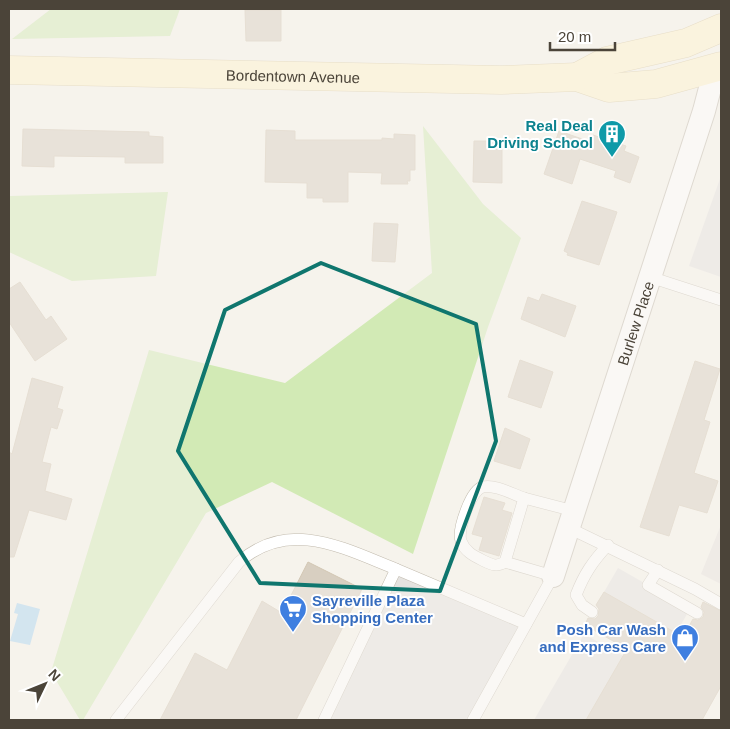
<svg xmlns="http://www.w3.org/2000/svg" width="730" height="729" viewBox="0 0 730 729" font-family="Helvetica,sans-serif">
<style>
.industrial{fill:#e6e2dd}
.green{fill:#d2eab5}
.parking{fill:#e5e3e0}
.water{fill:#a9d4f2}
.building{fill:#d8cfc1;stroke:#d3c7b4}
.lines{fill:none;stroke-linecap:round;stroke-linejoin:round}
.lane-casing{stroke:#c2bbae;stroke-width:12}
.street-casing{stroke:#c2bbae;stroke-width:24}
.secondary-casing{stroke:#d6c79b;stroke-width:29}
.lane{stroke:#fff;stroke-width:11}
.street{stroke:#fff;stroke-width:22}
.secondary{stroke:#fff3cd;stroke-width:28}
.marked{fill:none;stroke:#0f766e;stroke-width:4;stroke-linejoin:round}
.labels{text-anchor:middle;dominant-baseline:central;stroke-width:4;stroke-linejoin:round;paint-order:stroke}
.street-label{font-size:15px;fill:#4b4439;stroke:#fff}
.culture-label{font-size:15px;font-weight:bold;fill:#0d838f;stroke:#fff;text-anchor:end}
.shop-label{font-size:15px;font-weight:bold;fill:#366cbe;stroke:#fff;text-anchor:start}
</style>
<rect width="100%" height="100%" fill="#f6f3ec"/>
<polygon class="industrial" points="721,525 721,584 701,574"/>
<g class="green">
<polygon points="51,9 180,9 170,36 12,39"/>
<polygon points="423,126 483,204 521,238 488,327 413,554 272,482 206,513 83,720 80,720 51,672 149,350 285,383 432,273"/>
<polygon points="168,192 156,276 72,281 9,252 10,196"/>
</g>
<g class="parking">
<polygon points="721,176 721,277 689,266"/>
<polygon points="618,568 690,609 676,633 604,592"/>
<polygon points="396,569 526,624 473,720 324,720"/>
<polygon points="584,634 623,656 586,720 534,720"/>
</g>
<polygon class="water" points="17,603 40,609 30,645 10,641 18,614 14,613"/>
<g class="building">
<polygon points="245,10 281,10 281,41 246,41"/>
<polygon points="23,129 149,132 149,136 163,137 163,163 125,163 125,157 54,156 54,167 22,166"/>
<polygon points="266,130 295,131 295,140 382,140 382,138 394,139 394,134 415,135 415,170 410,170 410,181 407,181 408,184 381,184 382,173 348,172 348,202 323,202 323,198 307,198 307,183 265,182"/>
<polygon points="559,131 591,142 593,135 626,146 624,151 639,157 630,183 614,177 616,171 580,159 572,184 544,174"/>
<polygon points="474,141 502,141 502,183 473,182"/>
<polygon points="582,201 617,212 599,265 567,255 568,253 564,251"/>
<polygon points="374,223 398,224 395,262 372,261"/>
<polygon points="20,282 46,320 51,316 67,339 35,361 9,322 9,289"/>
<polygon points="542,294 576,306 565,337 521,319 528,297 539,301"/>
<polygon points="520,360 553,372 541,408 508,397"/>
<polygon points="695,361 720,369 704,420 710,422 694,473 718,481 707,513 679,505 669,536 640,527"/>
<polygon points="32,378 63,387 57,408 63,410 57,429 51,427 42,462 51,464 45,491 72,499 66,520 29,510 14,557 9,557 9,452 12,454"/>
<polygon points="505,428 530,439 520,469 494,461"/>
<polygon points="484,497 505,503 502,510 512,513 499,556 479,550 483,537 472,534"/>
<polygon points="308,562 362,589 296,720 160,720 195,653 227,670 262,601 282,613"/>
<polygon points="604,592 683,637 693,619 698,620 703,617 704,612 701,607 703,602 721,611 721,686 702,720 586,720 627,649 585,625 588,618 595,619 598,616 599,609 596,605"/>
</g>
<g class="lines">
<defs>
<g id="lane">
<polyline points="650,277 721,300"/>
<polyline points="569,528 695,589 721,604"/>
<path d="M505 562C497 567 492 565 484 561 474 556 465 552 461 541 457 530 471 489 483 487 495 484 512 494 524 498"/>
<polyline points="658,570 648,585 697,613"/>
<path d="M592 612 582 605 576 595C584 574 593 561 608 545"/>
<path d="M116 720 239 562C289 518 343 548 396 569"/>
<polyline points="324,720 396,569 526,624"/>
<polyline points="473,720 553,576 505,562 524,498 574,511"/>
</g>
<g id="street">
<path id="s1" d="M553 576 704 111 715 69"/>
</g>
<g id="secondary">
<path id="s2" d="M9 70 501 80 577 77 609 88 656 84 721 66"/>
<polyline points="577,77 607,61 686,43 721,28"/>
</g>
</defs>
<use href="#lane" class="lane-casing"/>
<use href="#street" class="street-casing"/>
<use href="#secondary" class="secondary-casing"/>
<use href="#lane" class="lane"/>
<use href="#street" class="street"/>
<use href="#secondary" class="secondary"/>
</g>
<path d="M0 0H730V729H0ZM321 263 476 324 496 441 440 591 260 583 178 451 225 310Z" fill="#f6f3ec" fill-opacity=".55" fill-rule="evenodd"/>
<path class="marked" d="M321 263 476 324 496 441 440 591 260 583 178 451 225 310Z"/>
<defs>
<symbol id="building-pin" viewBox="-11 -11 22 30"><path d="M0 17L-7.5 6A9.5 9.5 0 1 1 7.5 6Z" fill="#0f9aa8" stroke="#fff"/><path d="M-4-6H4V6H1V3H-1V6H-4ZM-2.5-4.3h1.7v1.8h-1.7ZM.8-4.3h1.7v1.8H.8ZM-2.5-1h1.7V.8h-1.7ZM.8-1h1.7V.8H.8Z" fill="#fff"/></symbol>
<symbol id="supermarket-pin" viewBox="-11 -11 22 30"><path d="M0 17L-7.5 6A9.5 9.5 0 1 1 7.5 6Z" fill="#3f7fe0" stroke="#fff"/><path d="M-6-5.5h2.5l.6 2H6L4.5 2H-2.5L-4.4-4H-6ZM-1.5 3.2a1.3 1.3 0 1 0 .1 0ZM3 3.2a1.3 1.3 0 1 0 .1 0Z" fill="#fff"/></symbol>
<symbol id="shop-pin" viewBox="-11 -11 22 30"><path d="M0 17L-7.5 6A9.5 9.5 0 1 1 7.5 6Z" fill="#3f7fe0" stroke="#fff"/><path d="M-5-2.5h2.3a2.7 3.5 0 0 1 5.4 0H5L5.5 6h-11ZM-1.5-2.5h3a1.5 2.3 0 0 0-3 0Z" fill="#fff"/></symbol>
</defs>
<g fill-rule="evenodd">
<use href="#building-pin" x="596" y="118" width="32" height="43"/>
<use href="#supermarket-pin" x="277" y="593" width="32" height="43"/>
<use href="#shop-pin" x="669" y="622" width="32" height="43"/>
</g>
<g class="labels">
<g class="street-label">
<text stroke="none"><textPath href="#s2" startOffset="284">Bordentown Avenue</textPath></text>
<text stroke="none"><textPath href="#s1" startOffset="266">Burlew Place</textPath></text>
</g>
<g class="culture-label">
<text x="593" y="125">Real Deal<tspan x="593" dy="17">Driving School</tspan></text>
</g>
<g class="shop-label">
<text x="312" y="600">Sayreville Plaza<tspan x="312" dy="17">Shopping Center</tspan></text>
<text x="666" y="629" text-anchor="end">Posh Car Wash<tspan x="666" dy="17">and Express Care</tspan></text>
</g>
</g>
<rect width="730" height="729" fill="none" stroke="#4b4439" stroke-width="20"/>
<g transform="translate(45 684) rotate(47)" stroke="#ffffff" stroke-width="4" paint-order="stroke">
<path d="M0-4L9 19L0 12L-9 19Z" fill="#4b4439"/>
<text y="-8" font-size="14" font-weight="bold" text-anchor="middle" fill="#4b4439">N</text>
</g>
<path d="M550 42v8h65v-8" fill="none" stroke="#4b4439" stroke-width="2.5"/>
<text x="558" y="42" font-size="15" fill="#4b4439" stroke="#ffffff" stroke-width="4" paint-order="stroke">20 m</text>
</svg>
